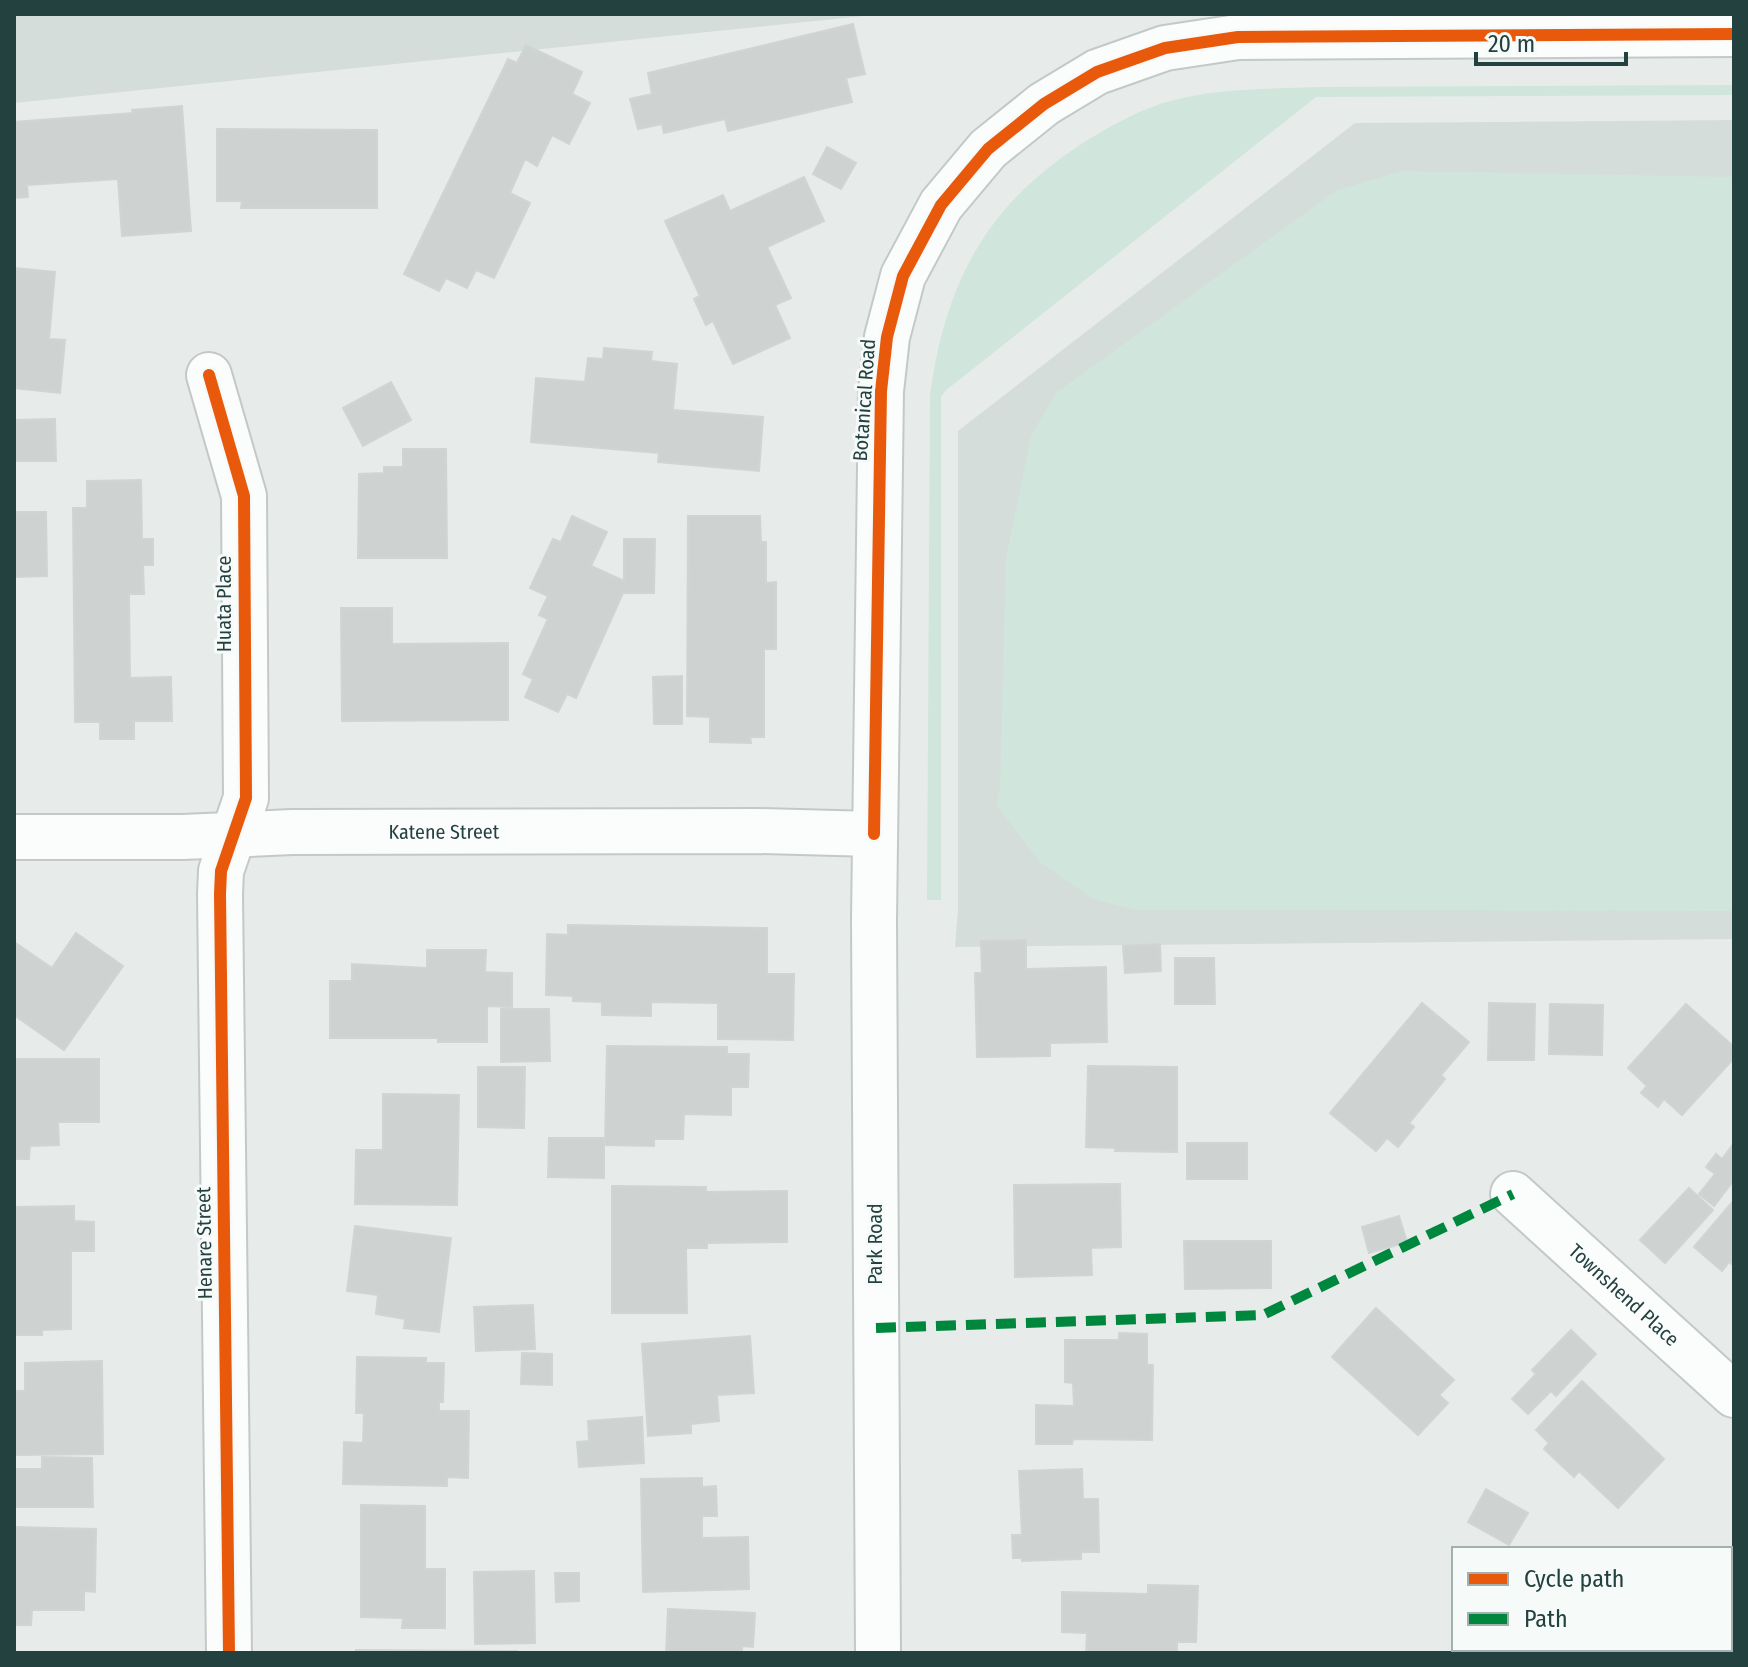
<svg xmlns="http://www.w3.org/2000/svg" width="1748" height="1667" viewBox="0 0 1748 1667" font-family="'Fira Sans Condensed',sans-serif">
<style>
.built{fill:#d5dddb}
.green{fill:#d0e5db}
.building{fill:#ced3d2;stroke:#d0d5d4;stroke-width:2}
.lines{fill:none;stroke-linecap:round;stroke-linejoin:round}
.minor-casing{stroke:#c4c9c8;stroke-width:48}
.secondary-casing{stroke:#c2cac8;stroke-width:48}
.minor{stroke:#fbfcfc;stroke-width:44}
.secondary{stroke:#fbfcfc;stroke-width:44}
.quiet{stroke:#00873e;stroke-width:10;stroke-dasharray:20 10;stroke-linecap:butt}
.cycleway-casing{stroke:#f6faf9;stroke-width:17}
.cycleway{stroke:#e8590c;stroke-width:12}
.labels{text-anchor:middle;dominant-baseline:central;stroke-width:6;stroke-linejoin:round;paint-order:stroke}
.street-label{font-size:20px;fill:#23413f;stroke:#f6faf9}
</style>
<rect width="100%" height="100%" fill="#e7eceb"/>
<g class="built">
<polygon points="14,14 883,14 14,103"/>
<polygon points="1734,120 1734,939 955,947 958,910 958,431 1355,123"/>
</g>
<g class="green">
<path d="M1734 85V95L1316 97 945 391 941 397V900H927L930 395C946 280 987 204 1086 141 1114 124 1142 108 1174 100 1221 88 1271 89 1319 87Z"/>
<polygon points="1403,171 1734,177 1734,911 1135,910 1093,899 1040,862 996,805 1000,787 1006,559 1031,436 1056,393 1337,190"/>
</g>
<g class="building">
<polygon points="853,24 865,74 846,78 852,102 728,131 725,119 664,133 662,124 638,129 630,99 652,94 648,73"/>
<polygon points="526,45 582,72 572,94 590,103 569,144 552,135 537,166 525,159 510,193 530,203 494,278 476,270 467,288 446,278 439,291 404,274 508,59 517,63"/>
<polygon points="182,106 191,231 122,236 118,179 27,185 28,197 14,198 14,122 133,113 132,110"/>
<polygon points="217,129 377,130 377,208 241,208 242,201 217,201"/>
<polygon points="827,147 856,163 841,189 813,174"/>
<polygon points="804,177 824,221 767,247 791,298 775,305 790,338 733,364 713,321 706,325 694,299 700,296 665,221 723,195 730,211"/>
<polygon points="14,268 55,272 49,339 65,340 60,393 14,388"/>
<polygon points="604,348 652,352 651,361 677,364 673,410 763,417 759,471 658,462 659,453 531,442 536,378 585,382 588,358 603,359"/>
<polygon points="391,382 411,420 363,446 343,408"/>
<polygon points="55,419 56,461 14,461 14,420"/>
<polygon points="403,449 446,449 447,558 358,558 359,474 384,473 384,467 403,467"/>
<polygon points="141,480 142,539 153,539 153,565 143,565 144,594 129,594 130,678 171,677 172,721 134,721 134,739 100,739 100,722 75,722 73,508 87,508 87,481"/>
<polygon points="14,512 46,512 47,576 14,577"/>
<polygon points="572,516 607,532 591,566 624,581 624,539 655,539 654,593 623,593 576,698 567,694 558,712 525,697 533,679 523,674 548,619 539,615 548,596 530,588 553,539 561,542"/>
<polygon points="688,516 760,516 761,542 766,542 766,583 776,582 776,649 764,649 764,737 750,737 751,743 710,742 710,717 687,716"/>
<polygon points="341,608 392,608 392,644 508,643 508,720 342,721"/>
<polygon points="682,676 682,724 654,724 653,677"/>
<polygon points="568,925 767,928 767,974 794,974 793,1040 718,1039 718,1003 651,1002 651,1016 602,1015 602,1002 573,1001 573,996 546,995 547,934 568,935"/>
<polygon points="76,933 123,966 64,1050 14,1015 14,942 52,968"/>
<polygon points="1026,940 1026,969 1106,967 1107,1042 1050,1043 1050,1056 977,1057 975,973 982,973 981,941"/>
<polygon points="1160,944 1161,971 1125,973 1123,946"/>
<polygon points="427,950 486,950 485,972 512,973 512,1007 487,1006 487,1042 438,1042 438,1038 330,1038 330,981 352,981 352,964 427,968"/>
<polygon points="1175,958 1214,958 1215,1004 1175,1004"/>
<polygon points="1422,1003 1469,1042 1441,1075 1445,1079 1409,1123 1414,1127 1398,1147 1387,1138 1376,1151 1330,1113"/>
<polygon points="1489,1003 1535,1004 1534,1060 1488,1060"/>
<polygon points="1550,1004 1603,1005 1602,1055 1549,1054"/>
<polygon points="1686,1004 1734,1047 1734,1058 1682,1115 1664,1099 1658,1107 1641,1093 1647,1086 1628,1068"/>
<polygon points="501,1009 549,1009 550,1061 501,1062"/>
<polygon points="607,1046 727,1047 727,1054 749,1054 748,1087 731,1087 731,1115 684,1114 683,1139 654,1139 654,1146 605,1145"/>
<polygon points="14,1059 99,1059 99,1122 58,1122 59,1145 30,1146 29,1159 14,1159"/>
<polygon points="1088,1066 1177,1067 1177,1152 1115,1151 1116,1148 1086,1147"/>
<polygon points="478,1067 525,1067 524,1128 478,1127"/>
<polygon points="383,1094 459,1095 457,1205 355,1204 356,1150 383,1150"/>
<polygon points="549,1138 604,1138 604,1178 548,1177"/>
<rect x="1187" y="1143" width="60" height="36"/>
<polygon points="1734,1143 1734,1180 1714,1206 1699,1194 1715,1174 1706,1167 1716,1154 1722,1159"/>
<polygon points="1120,1184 1121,1247 1091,1248 1092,1275 1015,1277 1014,1185"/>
<polygon points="612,1186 706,1187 706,1192 787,1191 787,1242 707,1243 707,1248 686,1248 687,1313 612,1313"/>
<polygon points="1689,1188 1713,1210 1665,1263 1640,1240"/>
<polygon points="1734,1200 1734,1266 1729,1262 1722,1271 1694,1247"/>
<polygon points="74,1206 74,1221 94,1222 94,1251 71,1251 71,1329 42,1330 42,1335 14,1335 14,1207"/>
<polygon points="1399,1216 1407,1242 1369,1253 1362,1227"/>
<polygon points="355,1226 451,1238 439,1332 404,1328 405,1319 376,1314 378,1295 347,1291"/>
<polygon points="1184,1241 1271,1241 1271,1288 1185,1289"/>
<polygon points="533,1305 535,1349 476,1351 474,1307"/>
<polygon points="1376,1308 1454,1380 1439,1395 1448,1403 1418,1435 1332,1357"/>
<polygon points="1571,1330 1596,1354 1556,1396 1551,1391 1528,1414 1512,1399 1536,1374 1532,1370"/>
<polygon points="1119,1333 1147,1334 1147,1365 1153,1365 1152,1440 1073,1439 1072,1444 1036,1444 1036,1405 1074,1406 1073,1383 1065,1382 1065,1340 1119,1340"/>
<polygon points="750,1336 754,1393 717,1395 719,1421 691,1424 691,1433 648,1436 642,1344"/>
<polygon points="522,1353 552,1354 552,1385 521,1384"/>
<polygon points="357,1357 426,1358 426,1363 444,1363 443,1402 439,1402 439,1411 469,1411 468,1478 447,1477 447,1486 343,1484 344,1442 363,1443 364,1413 356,1413"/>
<polygon points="102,1361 103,1454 14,1455 14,1391 25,1391 25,1363"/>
<polygon points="1582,1381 1664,1459 1618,1508 1579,1471 1574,1477 1544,1449 1549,1443 1536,1430"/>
<polygon points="642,1417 644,1463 579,1467 577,1442 589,1441 588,1421"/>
<polygon points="42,1457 92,1458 93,1507 14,1507 14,1469 42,1469"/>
<polygon points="1082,1469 1083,1499 1098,1499 1099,1552 1081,1552 1081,1559 1022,1561 1022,1558 1013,1558 1012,1535 1022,1535 1019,1471"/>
<polygon points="702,1478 702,1487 716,1486 717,1516 702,1516 702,1538 748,1537 749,1589 643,1592 641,1479"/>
<polygon points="1486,1489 1528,1513 1509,1545 1468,1522"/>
<polygon points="361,1505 425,1506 425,1569 445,1569 445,1628 402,1628 403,1618 361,1617"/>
<polygon points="14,1527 96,1529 95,1592 84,1591 84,1610 32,1610 31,1625 14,1625"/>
<polygon points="534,1571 535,1643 475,1644 474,1572"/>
<polygon points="555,1573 579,1573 579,1601 556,1602"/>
<polygon points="1148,1585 1198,1586 1196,1642 1177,1642 1177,1653 1086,1653 1087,1633 1062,1632 1062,1592 1148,1594"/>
<polygon points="668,1609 755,1613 753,1647 742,1646 742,1653 666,1653"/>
<polygon points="1525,1649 1589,1649 1587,1653 1533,1653"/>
<polygon points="356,1650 517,1651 517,1653 356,1653"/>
</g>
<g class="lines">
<defs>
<g id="minor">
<polyline points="209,375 244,496 246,798 221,871 220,894 229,1653"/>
<path id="s1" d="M14 837H183L292 832 758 831 874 834"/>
<path id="s2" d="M1513 1194 1734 1395"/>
<polyline points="1730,1633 1734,1625"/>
</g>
<polyline id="secondary" points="878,1653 874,920 881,391 887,337 903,276 941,205 988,149 1044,104 1097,72 1165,48 1238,37 1734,34"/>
</defs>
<use href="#minor" class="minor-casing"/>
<use href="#secondary" class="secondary-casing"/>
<use href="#minor" class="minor"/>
<use href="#secondary" class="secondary"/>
<polyline class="quiet" points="876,1328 1263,1315 1513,1194"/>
<defs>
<g id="cycleway">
<polyline points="209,375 244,496 246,798 221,871 220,894 229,1653"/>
<polyline points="874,834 881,391 887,337 903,276 941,205 988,149 1044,104 1097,72 1165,48 1238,37 1734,34"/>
</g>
</defs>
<use href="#cycleway" class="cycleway-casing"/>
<use href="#cycleway" class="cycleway"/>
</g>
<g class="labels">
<g class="street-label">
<text transform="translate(864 400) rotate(-86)">Botanical Road</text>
<text transform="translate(224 604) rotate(-90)">Huata Place</text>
<text stroke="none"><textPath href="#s1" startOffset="430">Katene Street</textPath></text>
<text transform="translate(204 1243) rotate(-91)">Henare Street</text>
<text transform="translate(875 1244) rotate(-90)">Park Road</text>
<text stroke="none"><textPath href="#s2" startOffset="150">Townshend Place</textPath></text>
</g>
</g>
<rect width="1748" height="1667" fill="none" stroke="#23413f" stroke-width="32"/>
<rect x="1452" y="1547" width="280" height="104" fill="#f6faf9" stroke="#a2b0af" stroke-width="2"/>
<rect x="1468" y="1573" width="40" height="12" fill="#e8590c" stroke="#a2b0af" stroke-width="2"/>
<text x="1524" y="1587" font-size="24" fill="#23413f">Cycle path</text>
<rect x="1468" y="1613" width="40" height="12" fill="#00873e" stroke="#a2b0af" stroke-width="2"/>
<text x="1524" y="1627" font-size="24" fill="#23413f">Path</text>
<path d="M1476 52v12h150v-12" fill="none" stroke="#23413f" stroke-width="4"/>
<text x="1488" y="52" font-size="24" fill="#23413f" stroke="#f6faf9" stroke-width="6" paint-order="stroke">20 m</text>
</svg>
